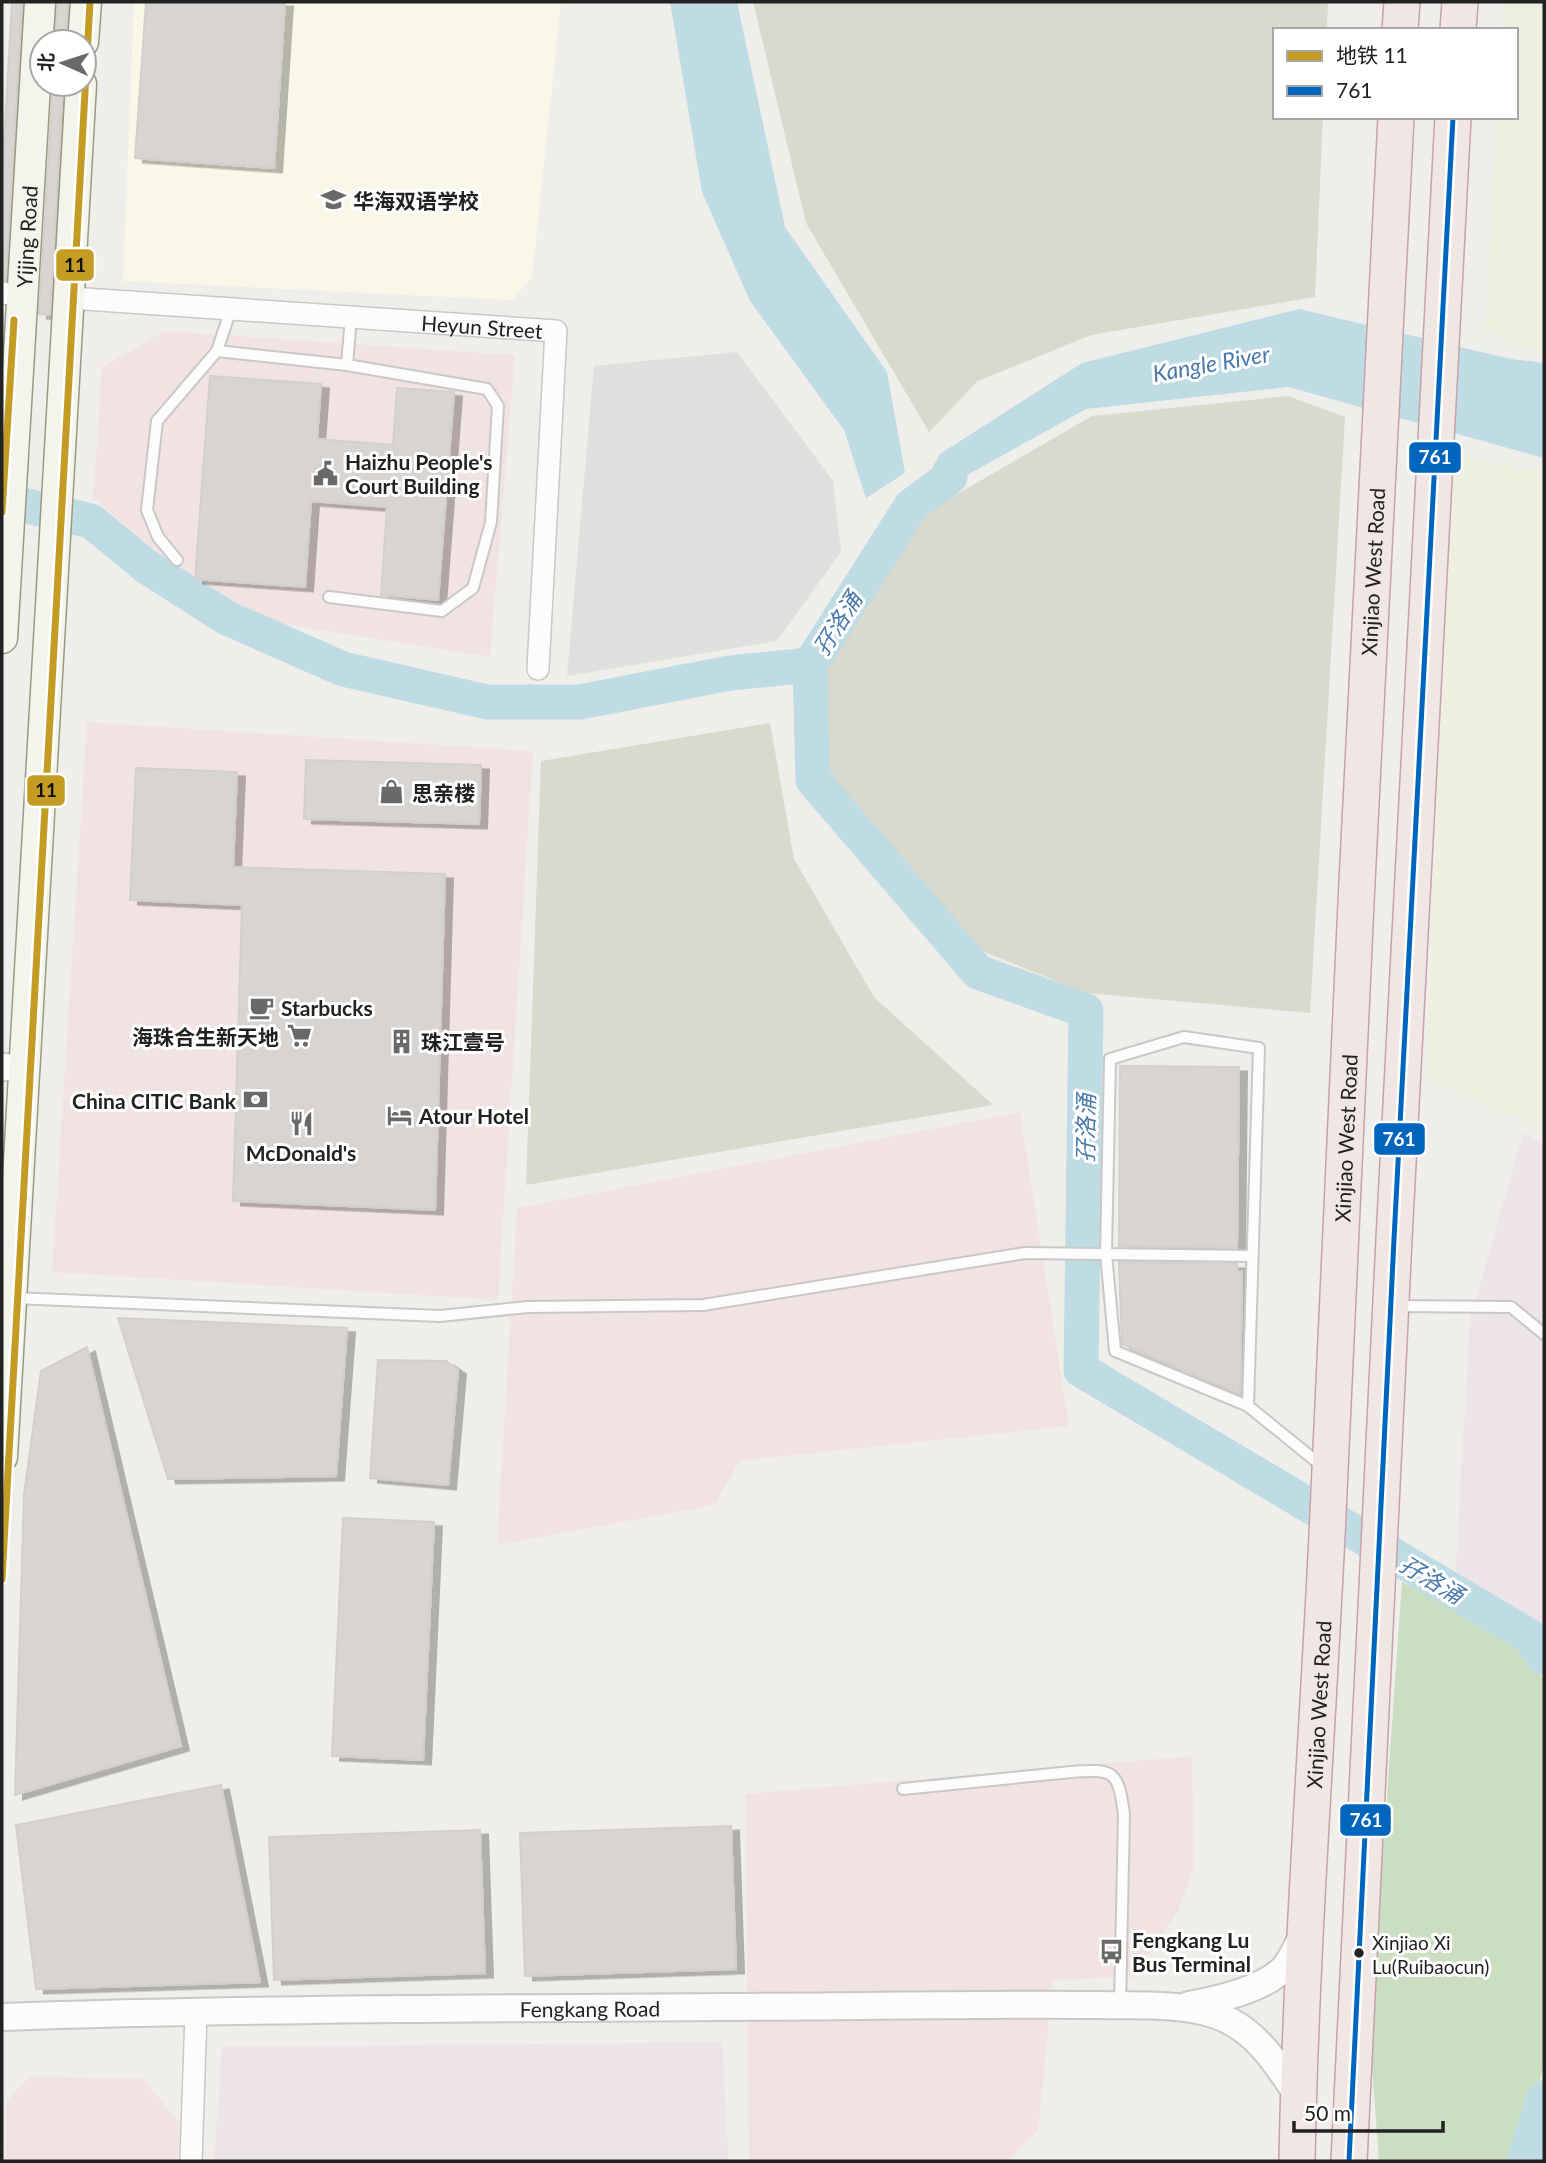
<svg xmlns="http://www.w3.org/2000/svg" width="1546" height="2163" viewBox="0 0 1546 2163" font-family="Lato,'Noto Sans SC',sans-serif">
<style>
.commercial{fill:#f1e3e1}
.industrial{fill:#ede4e9}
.education{fill:#f8f7e8}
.construction{fill:#d9d9cd}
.farmland{fill:#efefdf}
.forest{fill:#cbdec1}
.parking{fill:#e0dfde}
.water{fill:#bfdbe3}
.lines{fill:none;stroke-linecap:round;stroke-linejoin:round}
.river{stroke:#bfdbe3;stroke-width:35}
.building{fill:#d7d4d2;stroke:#d3d0cc;stroke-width:2;filter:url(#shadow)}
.service-casing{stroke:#c9c8c7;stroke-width:14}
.minor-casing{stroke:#c9c8c7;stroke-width:24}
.tertiary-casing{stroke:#c9c8c7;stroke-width:30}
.secondary-casing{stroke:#999a82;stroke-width:33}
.trunk-casing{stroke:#c5a2ac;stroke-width:38}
.service{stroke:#fdfcfc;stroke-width:10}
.minor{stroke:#fdfcfc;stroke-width:21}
.tertiary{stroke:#fdfcfc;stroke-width:26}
.secondary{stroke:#f4f4ed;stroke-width:30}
.trunk{stroke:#f0e6e4;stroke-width:35}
.bus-1-casing{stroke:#fff;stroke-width:10}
.bus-1{stroke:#0065bd;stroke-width:5}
.metro-1-casing{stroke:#fff;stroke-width:12}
.metro-1{stroke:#c49c24;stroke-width:7}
.bus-dot{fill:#222;stroke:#fff;stroke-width:2.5}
.labels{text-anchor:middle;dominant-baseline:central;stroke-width:6;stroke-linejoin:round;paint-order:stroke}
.bus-label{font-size:19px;fill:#222;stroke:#fff;text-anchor:start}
.poi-label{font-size:21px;font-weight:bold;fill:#222;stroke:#fff;text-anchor:start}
.street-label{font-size:21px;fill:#222;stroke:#fff}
.water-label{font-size:23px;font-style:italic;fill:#4a7aab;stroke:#fff}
.line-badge{stroke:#fff;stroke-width:2.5}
.badge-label{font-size:19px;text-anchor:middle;font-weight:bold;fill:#fff}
.pale-badge-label{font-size:19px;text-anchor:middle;font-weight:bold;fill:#111}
</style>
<defs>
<filter id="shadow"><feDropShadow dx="8" dy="4.5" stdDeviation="0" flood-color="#0004"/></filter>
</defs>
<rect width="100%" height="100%" fill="#f0eeeb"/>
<g class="commercial">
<polygon points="165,331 515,355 490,657 282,624 196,585 93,498 102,367"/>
<polygon points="87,722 533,751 498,1300 52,1272"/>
<polygon points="1020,1112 1069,1426 739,1461 715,1505 497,1545 517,1208"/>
<polygon points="1192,1756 1194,1869 1177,1912 1134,1977 1053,1980 1038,2131 1008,2161 749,2161 745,1794"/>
<polygon points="30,2076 143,2079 180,2124 178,2161 6,2161 7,2101"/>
</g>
<g class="industrial">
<polygon points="1523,1133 1544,1145 1544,1638 1455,1578 1470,1320"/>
<polygon points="722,2042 729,2161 214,2161 222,2047"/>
</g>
<polygon class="education" points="134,2 561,2 532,277 512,300 123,281"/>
<g class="construction">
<polygon points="753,2 1328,2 1327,30 1275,30 1275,117 1323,117 1315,297 1091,335 978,381 929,432 806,223"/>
<polygon points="1288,396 1345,417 1310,1013 1086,993 982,951 827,770 821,669 923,514 1092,416"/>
<polygon points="770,723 794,859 874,997 993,1105 526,1185 541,761"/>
</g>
<g class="farmland">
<polygon points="1504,2 1544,2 1544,351 1517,346 1485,330 1497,117 1516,117 1516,30 1502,30"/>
<polygon points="1449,452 1544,473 1544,1130 1426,1079"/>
</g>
<polygon class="forest" points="1402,1582 1523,1646 1544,1680 1544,2060 1525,2161 1379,2161 1370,2038"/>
<polygon class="parking" points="737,352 833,481 841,552 777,641 567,676 594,366"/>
<g class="water">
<polygon points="670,2 737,2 785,227 887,372 905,473 866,498 844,430 750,301 702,192"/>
<polygon points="1299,309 1511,359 1544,363 1544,458 1288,387 1086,409 911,506 940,454 1082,363"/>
</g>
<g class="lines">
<g class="river">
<polyline points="950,477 911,506 810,665 813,780 978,972 1086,1011 1081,1370 1529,1636 1544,1657"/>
<polyline points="2,500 91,521 147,567 227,618 343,669 487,702 580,702 730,673 810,665"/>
<polyline points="1524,2161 1544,2098"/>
</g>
</g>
<g class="building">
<polygon points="12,2 22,2 6,280 2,280 2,179"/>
<polygon points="57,2 68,2 66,42 55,42"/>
<polygon points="146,2 285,2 274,168 135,158"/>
<polygon points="53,84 63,84 50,315 39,314"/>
<polygon points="210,376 321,384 317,439 393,445 397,388 454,392 438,600 381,595 387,507 311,501 305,587 195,579"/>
<polygon points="306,760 481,765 479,824 304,819"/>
<polygon points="136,768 237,772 233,867 445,874 435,1210 233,1201 242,905 130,900"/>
<polygon points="1120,1066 1239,1067 1237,1248 1119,1246"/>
<polygon points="1119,1262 1237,1264 1237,1271 1242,1271 1240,1394 1122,1344"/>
<polygon points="118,1318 347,1328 336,1476 168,1479"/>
<polygon points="87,1347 181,1746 15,1795 24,1494 41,1371"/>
<polygon points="378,1360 446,1361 458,1370 448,1485 370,1478"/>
<polygon points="343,1518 434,1522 423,1760 332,1756"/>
<polygon points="221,1785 260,1982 36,1989 16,1825"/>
<polygon points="731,1826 736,1969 525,1976 520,1833"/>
<polygon points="480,1830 485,1973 274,1980 269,1837"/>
</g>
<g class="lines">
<defs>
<g id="service">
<polyline points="217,351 347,365"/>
<polyline points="177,560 158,537 147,510 157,421 217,351 231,309"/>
<polyline points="329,597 442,611 473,588 491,522 498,406 487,389 347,365 351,317"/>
<polyline points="14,1298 440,1316 528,1307 703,1305 1025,1253 1252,1256"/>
<polyline points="1397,1306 1511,1307 1544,1334"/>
<polyline points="1248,1406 1115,1351 1106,1254 1110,1059 1184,1037 1259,1048 1248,1406 1322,1466"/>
<path d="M903 1789 1071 1772C1114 1769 1118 1770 1124 1814L1120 2006"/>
</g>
<g id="minor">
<polyline points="2,293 21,295"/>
<path id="s1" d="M70 298 556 331 538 669"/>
<polyline points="191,2161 196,2013"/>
</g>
<g id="tertiary">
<polyline points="2,1067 26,1068"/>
<path d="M1189 2005C1217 2000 1265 1989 1285 1967 1293 1957 1298 1944 1304 1933"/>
<path id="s2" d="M2 2017C287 2007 573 2009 859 2006 939 2005 1020 2004 1100 2005 1137 2006 1177 2003 1213 2014 1254 2027 1276 2062 1298 2096"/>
</g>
<g id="secondary">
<polyline points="83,42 86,2"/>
<path id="s3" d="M2 638 40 2"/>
<polyline points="2,1457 81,84"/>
</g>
<g id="trunk">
<polyline points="1400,30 1402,2"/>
<polyline points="1458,30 1460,2"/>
<path id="s4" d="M1297 2161C1301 1945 1318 1730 1328 1514 1349 1048 1370 583 1396 117"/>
<polyline points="1349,2161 1394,1239 1453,117"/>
</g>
</defs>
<use href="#service" class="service-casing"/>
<use href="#minor" class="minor-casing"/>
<use href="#tertiary" class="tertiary-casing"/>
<use href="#secondary" class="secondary-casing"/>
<use href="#trunk" class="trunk-casing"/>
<use href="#service" class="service"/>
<use href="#minor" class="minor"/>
<use href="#tertiary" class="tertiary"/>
<use href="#secondary" class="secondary"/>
<use href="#trunk" class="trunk"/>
<defs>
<polyline id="bus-1" points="1349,2161 1394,1239 1453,117"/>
</defs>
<use href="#bus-1" class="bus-1-casing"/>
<use href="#bus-1" class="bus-1"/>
<defs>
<g id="metro-1">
<polyline points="2,512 14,320"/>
<polyline points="2,1579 90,2"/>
</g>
</defs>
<use href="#metro-1" class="metro-1-casing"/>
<use href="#metro-1" class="metro-1"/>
</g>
<defs>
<symbol id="school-bare" viewBox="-9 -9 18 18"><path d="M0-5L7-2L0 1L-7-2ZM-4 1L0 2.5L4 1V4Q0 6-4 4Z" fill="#6a6968" stroke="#fff" stroke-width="2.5" paint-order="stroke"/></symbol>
<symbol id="civic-bare" viewBox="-9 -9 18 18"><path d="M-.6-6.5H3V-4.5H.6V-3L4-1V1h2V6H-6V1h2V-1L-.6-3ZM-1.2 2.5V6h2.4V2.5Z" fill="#6a6968" stroke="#fff" stroke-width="2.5" paint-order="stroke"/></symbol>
<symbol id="shop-bare" viewBox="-9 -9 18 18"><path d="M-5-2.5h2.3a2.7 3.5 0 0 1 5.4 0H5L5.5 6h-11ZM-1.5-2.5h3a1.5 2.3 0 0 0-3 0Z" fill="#6a6968" stroke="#fff" stroke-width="2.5" paint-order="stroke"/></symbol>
<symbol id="cafe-bare" viewBox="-9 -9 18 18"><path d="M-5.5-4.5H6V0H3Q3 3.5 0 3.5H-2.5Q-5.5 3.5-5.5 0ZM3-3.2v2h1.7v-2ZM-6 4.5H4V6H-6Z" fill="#6a6968" stroke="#fff" stroke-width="2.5" paint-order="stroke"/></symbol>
<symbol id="supermarket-bare" viewBox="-9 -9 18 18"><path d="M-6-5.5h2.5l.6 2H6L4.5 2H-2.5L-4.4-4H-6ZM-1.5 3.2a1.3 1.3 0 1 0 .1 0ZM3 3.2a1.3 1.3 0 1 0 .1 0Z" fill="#6a6968" stroke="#fff" stroke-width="2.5" paint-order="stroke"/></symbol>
<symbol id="building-bare" viewBox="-9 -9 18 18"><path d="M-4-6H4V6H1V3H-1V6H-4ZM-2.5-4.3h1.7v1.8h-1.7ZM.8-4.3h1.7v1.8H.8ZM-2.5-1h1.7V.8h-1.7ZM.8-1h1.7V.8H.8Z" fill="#6a6968" stroke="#fff" stroke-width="2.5" paint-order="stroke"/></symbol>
<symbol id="bank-bare" viewBox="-9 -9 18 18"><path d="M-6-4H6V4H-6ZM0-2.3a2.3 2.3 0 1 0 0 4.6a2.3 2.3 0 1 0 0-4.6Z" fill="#6a6968" stroke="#fff" stroke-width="2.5" paint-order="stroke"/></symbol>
<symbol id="hotel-bare" viewBox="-9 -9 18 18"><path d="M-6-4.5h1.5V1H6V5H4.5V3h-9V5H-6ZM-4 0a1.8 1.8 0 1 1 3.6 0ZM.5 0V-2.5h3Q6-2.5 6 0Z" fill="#6a6968" stroke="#fff" stroke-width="2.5" paint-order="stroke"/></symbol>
<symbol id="restaurant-bare" viewBox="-9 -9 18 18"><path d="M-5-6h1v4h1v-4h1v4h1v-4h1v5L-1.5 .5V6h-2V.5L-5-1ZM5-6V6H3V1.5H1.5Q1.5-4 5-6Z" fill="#6a6968" stroke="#fff" stroke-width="2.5" paint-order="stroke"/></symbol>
<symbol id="bus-bare" viewBox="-9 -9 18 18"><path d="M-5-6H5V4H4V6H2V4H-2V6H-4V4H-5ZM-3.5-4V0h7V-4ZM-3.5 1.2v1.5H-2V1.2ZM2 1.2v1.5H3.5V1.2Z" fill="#6a6968" stroke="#fff" stroke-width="2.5" paint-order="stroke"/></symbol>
</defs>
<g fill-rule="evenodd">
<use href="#school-bare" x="316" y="182" width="35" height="35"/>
<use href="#civic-bare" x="308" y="456" width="35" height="35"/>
<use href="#shop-bare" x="374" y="774" width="35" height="35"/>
<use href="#cafe-bare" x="244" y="990" width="35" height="35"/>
<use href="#supermarket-bare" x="282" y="1018" width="35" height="35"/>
<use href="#building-bare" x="384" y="1024" width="35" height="35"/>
<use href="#bank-bare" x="238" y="1082" width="35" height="35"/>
<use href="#hotel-bare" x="382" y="1098" width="35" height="35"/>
<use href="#restaurant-bare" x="284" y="1106" width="35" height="35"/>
<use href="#bus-bare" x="1094" y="1934" width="35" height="35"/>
</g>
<circle class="bus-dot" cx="1359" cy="1953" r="6"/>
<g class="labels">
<g class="bus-label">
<text x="1372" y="1942">Xinjiao Xi<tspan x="1372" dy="24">Lu(Ruibaocun)</tspan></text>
</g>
<g class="poi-label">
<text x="353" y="200">华海双语学校</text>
<text x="345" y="461">Haizhu People's<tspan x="345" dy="24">Court Building</tspan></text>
<text x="412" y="792">思亲楼</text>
<text x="281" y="1007">Starbucks</text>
<text x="279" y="1036" text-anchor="end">海珠合生新天地</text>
<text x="421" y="1041">珠江壹号</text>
<text x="236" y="1100" text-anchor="end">China CITIC Bank</text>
<text x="419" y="1115">Atour Hotel</text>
<text x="301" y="1152" text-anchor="middle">McDonald's</text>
<text x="1132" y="1939">Fengkang Lu<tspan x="1132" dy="24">Bus Terminal</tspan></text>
</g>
<g class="street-label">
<text stroke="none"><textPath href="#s3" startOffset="402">Yijing Road</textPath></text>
<text stroke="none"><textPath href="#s1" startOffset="413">Heyun Street</textPath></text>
<text stroke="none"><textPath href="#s4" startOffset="1591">Xinjiao West Road</textPath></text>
<text stroke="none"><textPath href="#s4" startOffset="1024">Xinjiao West Road</textPath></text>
<text stroke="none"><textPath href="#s4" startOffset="457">Xinjiao West Road</textPath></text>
<text stroke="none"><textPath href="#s2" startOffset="588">Fengkang Road</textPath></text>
</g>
<g class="water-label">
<text transform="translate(1211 363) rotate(-10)">Kangle River</text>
<text transform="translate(837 623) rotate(-58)">孖洛涌</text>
<text transform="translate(1085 1128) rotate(-89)">孖洛涌</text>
<text transform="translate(1432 1579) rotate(31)">孖洛涌</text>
</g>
</g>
<g class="line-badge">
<rect x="55" y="248" width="40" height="34" rx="7" fill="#c49c24"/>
<rect x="1408" y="441" width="54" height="33" rx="7" fill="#0065bd"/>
<rect x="26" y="774" width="40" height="33" rx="7" fill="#c49c24"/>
<rect x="1373" y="1122" width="53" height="34" rx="7" fill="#0065bd"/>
<rect x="1339" y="1803" width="53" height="34" rx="7" fill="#0065bd"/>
</g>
<g class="badge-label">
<text x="1435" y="464">761</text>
<text x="1399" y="1146">761</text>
<text x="1366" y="1827">761</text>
</g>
<g class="pale-badge-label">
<text x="75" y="272">11</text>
<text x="46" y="797">11</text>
</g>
<rect width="1546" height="2163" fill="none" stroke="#222222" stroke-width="7"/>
<rect x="1273" y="28" width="245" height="91" fill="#ffffff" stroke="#a7a7a7" stroke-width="2"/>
<rect x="1287" y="51" width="35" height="10" fill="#c49c24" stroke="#a7a7a7" stroke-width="2"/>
<text x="1336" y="63" font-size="21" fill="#222222">地铁 11</text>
<rect x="1287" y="86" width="35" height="10" fill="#0065bd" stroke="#a7a7a7" stroke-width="2"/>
<text x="1336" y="98" font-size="21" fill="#222222">761</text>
<g transform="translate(63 63) rotate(273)"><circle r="33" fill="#ffffff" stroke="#a7a7a7" stroke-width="2"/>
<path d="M0-5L12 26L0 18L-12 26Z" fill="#6a6968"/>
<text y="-10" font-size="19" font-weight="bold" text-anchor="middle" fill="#222222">北</text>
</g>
<path d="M1294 2121v10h149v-10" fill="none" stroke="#222222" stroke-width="3.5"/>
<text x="1304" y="2121" font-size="21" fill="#222222" stroke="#ffffff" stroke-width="5" paint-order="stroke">50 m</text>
</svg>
